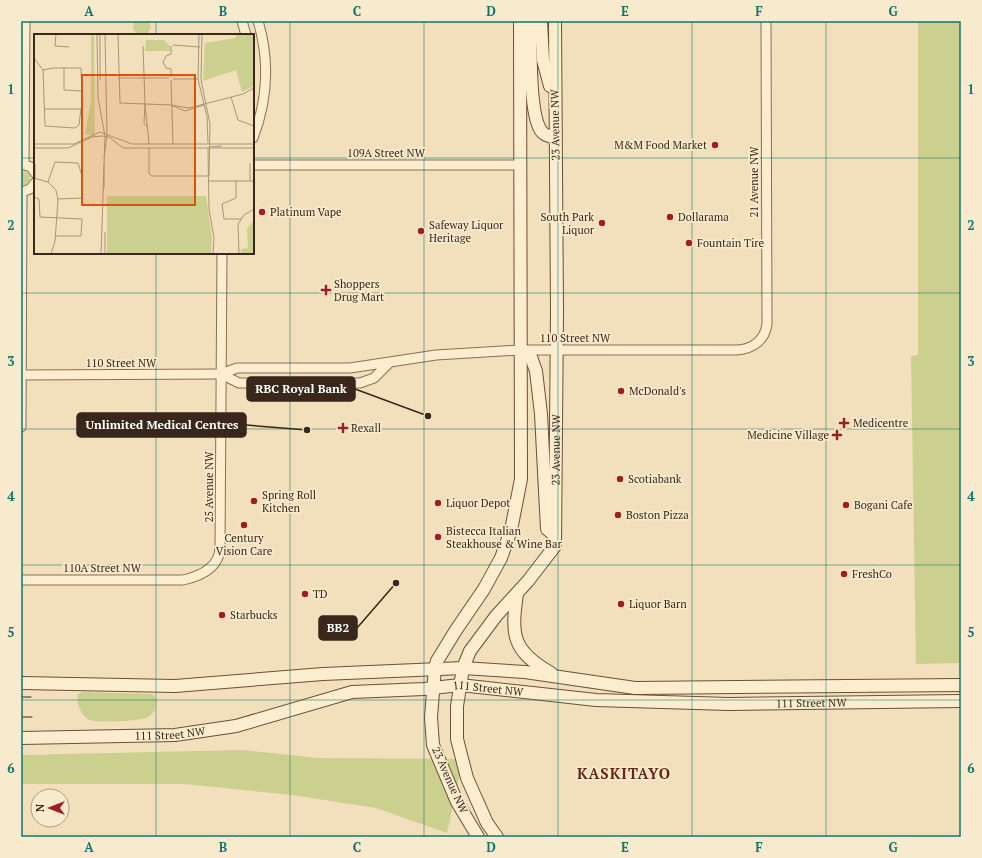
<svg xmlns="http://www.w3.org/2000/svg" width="982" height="858" viewBox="0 0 982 858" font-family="'PT Serif',serif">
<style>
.green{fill:#cbd08f}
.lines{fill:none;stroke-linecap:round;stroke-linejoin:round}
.street-casing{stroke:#8a6f54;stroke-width:11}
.secondary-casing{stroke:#6c4f37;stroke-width:14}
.street{stroke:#fcedcf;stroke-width:9}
.secondary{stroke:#fcedcf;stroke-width:12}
.tram{stroke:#38271a;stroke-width:1}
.grid{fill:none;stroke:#0f766e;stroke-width:1;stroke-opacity:0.55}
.poi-dot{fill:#9f1e24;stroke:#f8eacc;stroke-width:1.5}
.labels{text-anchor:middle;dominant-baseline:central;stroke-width:3.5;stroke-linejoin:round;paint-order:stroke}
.street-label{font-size:11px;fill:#38271a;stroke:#f8eacc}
.poi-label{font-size:11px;fill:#38271a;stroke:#f8eacc;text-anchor:start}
.district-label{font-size:15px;font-weight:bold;letter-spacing:1px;fill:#682416;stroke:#f8eacc}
.inset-road{fill:none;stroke:#a8957b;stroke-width:1}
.view{fill:#d6540d;fill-opacity:0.15;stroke:#d6540d;stroke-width:2}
.inset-edge{fill:none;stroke:#38271a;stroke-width:2}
.leader{fill:none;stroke:#38271a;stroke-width:1.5}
.callout-dot{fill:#38271a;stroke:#f8eacc;stroke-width:1.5}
.callout{fill:#38271a;stroke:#38271a;stroke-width:1.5}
.callout-label{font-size:12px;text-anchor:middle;font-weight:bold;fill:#fff}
.neatline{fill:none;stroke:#0f766e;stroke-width:1.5}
.grid-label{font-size:13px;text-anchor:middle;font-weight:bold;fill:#0f766e}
</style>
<rect width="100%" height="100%" fill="#f2dfbb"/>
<g class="green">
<path d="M134 21H149C152 27 150 32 145 35L136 34 133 28Z"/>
<polygon points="918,21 961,21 961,663 916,664 911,356 918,355"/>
<path d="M21 171C27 171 30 174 30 180L26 184 21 185Z"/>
<path d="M83 692 152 694 156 699 155 710C153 713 150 716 146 718 137 721 99 723 90 720 81 717 76 703 78 694Z"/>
<polygon points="243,750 318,758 463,759 447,833 376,808 292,795 184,784 21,784 21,755"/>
</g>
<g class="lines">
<defs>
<g id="street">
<polyline points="242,21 246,35"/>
<path d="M253 138C268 99 270 61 258 21"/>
<polyline points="21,164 31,167 35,173"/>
<polyline points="24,164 25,21"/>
<polyline points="253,165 519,165"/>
<polyline points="21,192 30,189 35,183"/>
<path d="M389 363 374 378 360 383H239L221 374 237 368H350L436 355 520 350H737C753 349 765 340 767 324L766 21"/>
<polyline points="21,375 221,374"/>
<polyline points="21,427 22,192"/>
<path d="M21 580H183C201 576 219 568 220 548L222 253"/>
</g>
<g id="secondary">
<path d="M530 21C531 45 529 110 540 129 542 134 549 137 555 137"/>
<polyline points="541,21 543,60 550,86"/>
<polyline points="520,350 531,357 536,371 541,414 547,529 555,536"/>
<path d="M517 594C511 635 512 651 551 673"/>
<polyline points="21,683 175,686 323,674 463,668 525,672 635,688 961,685"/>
<path id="s1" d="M21 738 175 735 236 726 352 692 424 689 460 685 596 700 729 704 961 701"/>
<polyline points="478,837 457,802 433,745 431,717 435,668 437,661 456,630 484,589 501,558 511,530 521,479 520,21"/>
<path id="s2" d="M497 837 487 823 467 778 457 739V706L463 668 470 651 496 616 528 581 555 546 557 311 555 21"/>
</g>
</defs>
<use href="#street" class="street-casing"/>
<use href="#secondary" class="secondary-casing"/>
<use href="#street" class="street"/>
<use href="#secondary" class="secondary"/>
<g class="tram">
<polyline points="21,697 31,697"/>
<polyline points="21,717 32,717"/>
</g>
</g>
<path class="grid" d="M156 21V35M290 21V837M424 21V837M558 21V837M692 21V837M826 21V837M21 158H35M253 158H961M156 253V837M21 293H961M21 429H961M21 565H961M21 700H961"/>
<g class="poi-dot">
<circle cx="715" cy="145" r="4"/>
<circle cx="262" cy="212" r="4"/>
<circle cx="670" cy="217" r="4"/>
<circle cx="602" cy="223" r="4"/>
<circle cx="421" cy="231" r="4"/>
<circle cx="689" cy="243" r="4"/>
<path d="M324 284h4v4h4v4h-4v4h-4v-4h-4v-4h4z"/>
<circle cx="621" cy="391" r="4"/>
<path d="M842 417h4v4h4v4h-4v4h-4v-4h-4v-4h4z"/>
<path d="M341 422h4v4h4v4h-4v4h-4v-4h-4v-4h4z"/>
<path d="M835 429h4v4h4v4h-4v4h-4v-4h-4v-4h4z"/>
<circle cx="620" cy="479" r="4"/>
<circle cx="254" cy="501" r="4"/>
<circle cx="438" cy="503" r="4"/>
<circle cx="846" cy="505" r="4"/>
<circle cx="618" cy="515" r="4"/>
<circle cx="244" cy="525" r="4"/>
<circle cx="438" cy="537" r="4"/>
<circle cx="844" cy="574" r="4"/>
<circle cx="305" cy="594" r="4"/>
<circle cx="621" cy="604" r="4"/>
<circle cx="222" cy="615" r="4"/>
</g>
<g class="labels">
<g class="street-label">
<text transform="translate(555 125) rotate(-91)">23 Avenue NW</text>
<text x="386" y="153">109A Street NW</text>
<text transform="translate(754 182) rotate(-90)">21 Avenue NW</text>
<text x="575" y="338">110 Street NW</text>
<text x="121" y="363">110 Street NW</text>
<text stroke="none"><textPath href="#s2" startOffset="428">23 Avenue NW</textPath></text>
<text transform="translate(209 487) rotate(-90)">25 Avenue NW</text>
<text x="102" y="568">110A Street NW</text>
<text stroke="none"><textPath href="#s1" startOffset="473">111 Street NW</textPath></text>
<text stroke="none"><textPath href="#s1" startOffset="797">111 Street NW</textPath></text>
<text stroke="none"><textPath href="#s1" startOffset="149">111 Street NW</textPath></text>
<text transform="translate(450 780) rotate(66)">23 Avenue NW</text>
</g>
<g class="poi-label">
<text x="707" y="145" text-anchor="end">M&amp;M Food Market</text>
<text x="270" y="212">Platinum Vape</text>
<text x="594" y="217" text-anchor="end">South Park<tspan x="594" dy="13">Liquor</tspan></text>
<text x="678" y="217">Dollarama</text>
<text x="429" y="225">Safeway Liquor<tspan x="429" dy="13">Heritage</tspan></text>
<text x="697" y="243">Fountain Tire</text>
<text x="334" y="284">Shoppers<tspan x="334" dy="13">Drug Mart</tspan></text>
<text x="629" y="391">McDonald's</text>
<text x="853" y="423">Medicentre</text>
<text x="351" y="428">Rexall</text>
<text x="829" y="435" text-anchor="end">Medicine Village</text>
<text x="628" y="479">Scotiabank</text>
<text x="262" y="495">Spring Roll<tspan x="262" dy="13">Kitchen</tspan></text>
<text x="446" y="503">Liquor Depot</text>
<text x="854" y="505">Bogani Cafe</text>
<text x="626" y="515">Boston Pizza</text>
<text x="446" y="531">Bistecca Italian<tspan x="446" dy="13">Steakhouse &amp; Wine Bar</tspan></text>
<text x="244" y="538" text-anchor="middle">Century<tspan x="244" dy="13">Vision Care</tspan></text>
<text x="852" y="574">FreshCo</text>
<text x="313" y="594">TD</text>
<text x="629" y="604">Liquor Barn</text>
<text x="230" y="615">Starbucks</text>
</g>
<g class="district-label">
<text x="624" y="773">KASKITAYO</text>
</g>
</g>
<g transform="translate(34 34)">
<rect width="220" height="220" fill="#f2dfbb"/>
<path d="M57 0H60L61 102 51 100 57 66ZM202 0H220V52L208 58 202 36 169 47 171 9 202 4ZM112 6H130L136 12V17H111ZM73 162H172L178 204 177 220H73ZM220 186V220H207V215L214 214 213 195Z" fill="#cbd08f"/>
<path class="inset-road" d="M22 0 21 12 35 13M63 0 64 64 71 102 67 220M66 0V46M84 0 86 69 137 71M165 0 164 45 173 83 174 109M168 0 167 46 176 90 175 142M139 11 166 13M109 12 111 70M0 24 9 36 11 92 41 94 45 91 47 75H11M9 36 19 34H47L48 57 30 56V34M137 43V35L132 34 129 28 132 22 137 20V12M84 44H135M139 45H164M137 46 139 110M197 63 204 86 220 92M170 71 151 77 137 71 155 74 209 60 220 54M113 93 110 89 111 70 115 110M0 110H40L66 98 98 110H220M176 113 188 112M0 114H34L58 103 68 102 75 103 89 114H220M115 114V139L117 142H175M174 114 175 175 180 204 179 220M70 124 73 102 71 0M216 129V147M1 130V144M70 132V154M0 144 14 148M175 147H220M202 147V164L188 170 190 185H207M0 163 5 165 6 183 48 185 47 202H21M71 198V220M17 220 21 207 24 166 22 156 14 148 21 128 44 129 48 142V164L24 165M205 220 204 190 210 181 220 175"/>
<path class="view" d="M48 41H161V171H48Z"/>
<rect width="220" height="220" class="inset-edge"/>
</g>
<path class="leader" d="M428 416L355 389M307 430L246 425M396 583L357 628"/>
<g class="callout-dot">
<circle cx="428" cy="416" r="4"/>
<circle cx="307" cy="430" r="4"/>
<circle cx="396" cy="583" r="4"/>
</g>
<g class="callout">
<rect x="247" y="377" width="108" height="24" rx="4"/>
<rect x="77" y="413" width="169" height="24" rx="4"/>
<rect x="319" y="616" width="38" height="24" rx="4"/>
</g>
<g class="callout-label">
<text x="301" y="393">RBC Royal Bank</text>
<text x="162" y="429">Unlimited Medical Centres</text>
<text x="338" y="632">BB2</text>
</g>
<rect width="982" height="858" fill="none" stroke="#f8eacc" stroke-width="44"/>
<g transform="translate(50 808) rotate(270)"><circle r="19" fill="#f8eacc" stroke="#ab9c85"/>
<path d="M0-3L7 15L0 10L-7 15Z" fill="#9f1e24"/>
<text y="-6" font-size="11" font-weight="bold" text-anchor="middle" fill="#38271a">N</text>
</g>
<rect x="22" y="22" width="938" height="814" class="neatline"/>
<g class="grid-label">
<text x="89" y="16">A</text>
<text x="223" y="16">B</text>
<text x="357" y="16">C</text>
<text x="491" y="16">D</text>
<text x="625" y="16">E</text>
<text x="759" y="16">F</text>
<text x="893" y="16">G</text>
<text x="11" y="94">1</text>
<text x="971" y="94">1</text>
<text x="11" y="230">2</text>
<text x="971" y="230">2</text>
<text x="11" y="366">3</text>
<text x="971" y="366">3</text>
<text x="11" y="501">4</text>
<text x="971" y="501">4</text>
<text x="11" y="637">5</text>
<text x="971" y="637">5</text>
<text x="11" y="773">6</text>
<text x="971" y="773">6</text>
<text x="89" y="852">A</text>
<text x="223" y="852">B</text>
<text x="357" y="852">C</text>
<text x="491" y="852">D</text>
<text x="625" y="852">E</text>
<text x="759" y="852">F</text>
<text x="893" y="852">G</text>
</g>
</svg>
